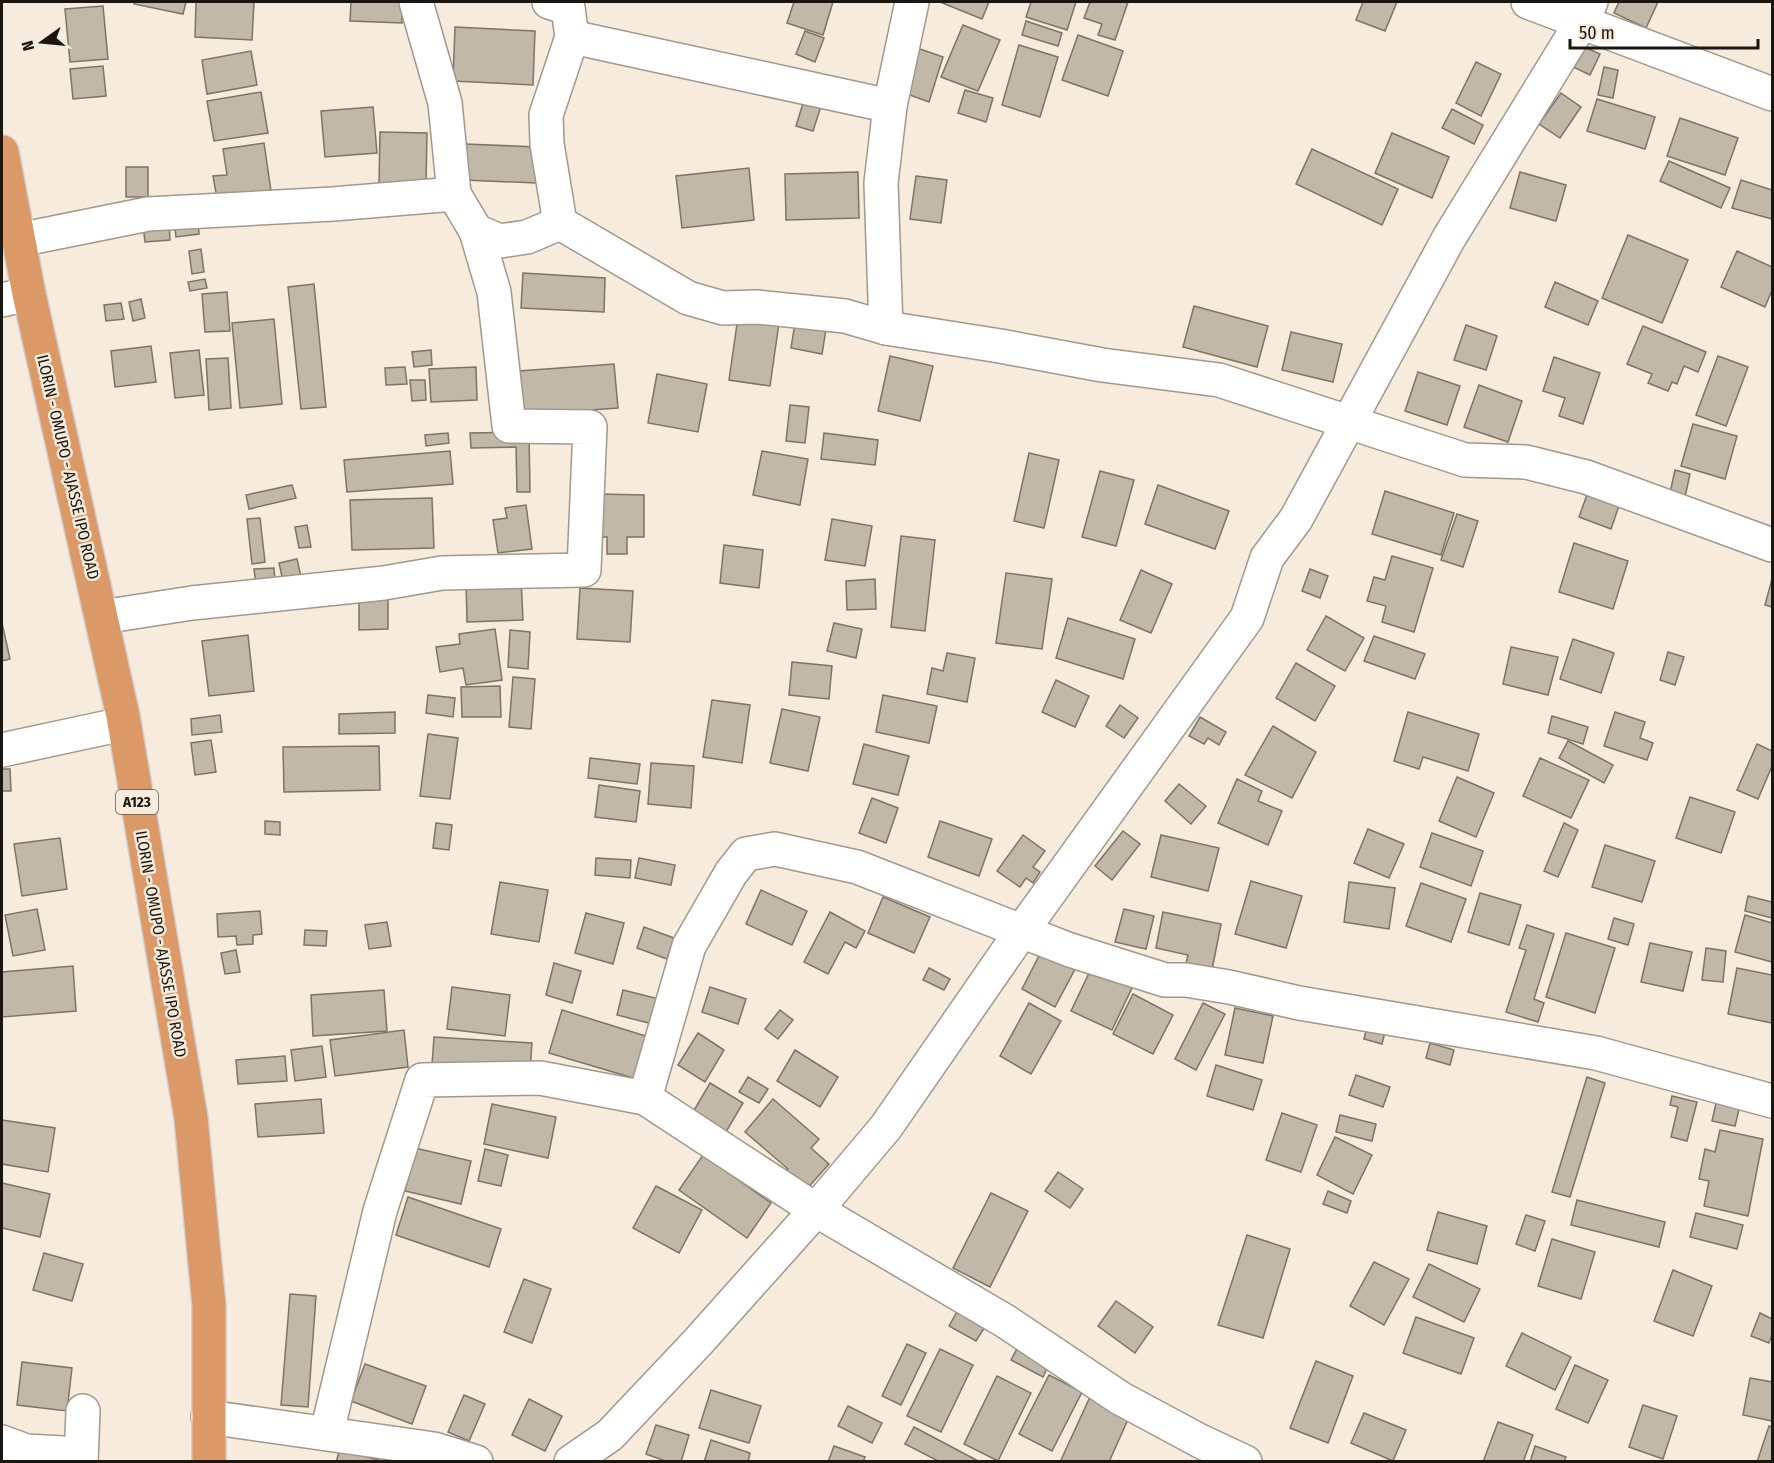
<svg xmlns="http://www.w3.org/2000/svg" width="1774" height="1463" viewBox="0 0 1774 1463" font-family="'Fira Sans Condensed',sans-serif">
<style>
.building{fill:#c2b8aa;stroke:#7d7366;stroke-width:1.5}
.lines{fill:none;stroke-linecap:round;stroke-linejoin:round}
.minor-casing{stroke:#a2988a;stroke-width:36}
.highway-casing{stroke:#d1d1cf;stroke-width:36}
.minor{stroke:#fff;stroke-width:33}
.highway{stroke:#db9968;stroke-width:33}
.labels{text-anchor:middle;dominant-baseline:central;stroke-width:5;stroke-linejoin:round;paint-order:stroke}
.shield{fill:#f6ebdc;stroke:#5c574e;stroke-width:1.5}
.shield-label{font-size:15px;font-weight:bold;fill:#1a1711}
.street-label{font-size:16px;fill:#1a1711;stroke:#f6ebdc}
</style>
<rect width="100%" height="100%" fill="#f6ebdc"/>
<g class="building">
<polygon points="134,2 186,2 183,14 134,4"/>
<polygon points="196,2 254,2 252,40 195,37"/>
<polygon points="351,2 402,2 402,23 350,21"/>
<polygon points="794,2 833,2 823,35 787,23"/>
<polygon points="940,2 989,2 982,19"/>
<polygon points="1031,2 1076,2 1067,30 1026,17"/>
<polygon points="1090,2 1128,2 1115,40 1098,35 1102,24 1084,18"/>
<polygon points="1363,2 1397,2 1385,31 1356,20"/>
<polygon points="1619,2 1658,2 1646,28 1614,13"/>
<polygon points="103,6 108,59 70,62 65,9"/>
<polygon points="1026,21 1062,33 1058,46 1022,35"/>
<polygon points="963,25 1000,40 978,91 941,77"/>
<polygon points="455,27 535,31 533,85 453,81"/>
<polygon points="805,31 824,38 815,62 796,54"/>
<polygon points="1078,35 1123,51 1108,96 1062,80"/>
<polygon points="1019,45 1058,57 1040,117 1002,105"/>
<polygon points="1582,46 1600,54 1590,75 1573,67"/>
<polygon points="917,48 943,57 929,102 902,92"/>
<polygon points="251,51 257,85 207,94 202,60"/>
<polygon points="1476,62 1501,74 1481,116 1456,103"/>
<polygon points="103,66 106,96 73,99 70,69"/>
<polygon points="1604,67 1618,70 1613,98 1598,95"/>
<polygon points="965,90 993,98 986,122 958,113"/>
<polygon points="261,92 268,133 214,141 207,101"/>
<polygon points="1561,93 1581,107 1560,138 1539,124"/>
<polygon points="805,97 822,103 813,131 796,126"/>
<polygon points="1597,99 1655,117 1645,149 1587,131"/>
<polygon points="373,107 377,153 325,157 321,111"/>
<polygon points="1452,109 1483,125 1474,144 1442,128"/>
<polygon points="1680,118 1738,138 1725,175 1667,156"/>
<polygon points="380,132 427,133 426,184 379,183"/>
<polygon points="1392,133 1449,157 1432,198 1375,173"/>
<polygon points="264,143 271,191 217,199 213,176 227,175 223,149"/>
<polygon points="465,144 537,147 536,183 464,180"/>
<polygon points="1312,149 1398,189 1382,225 1296,184"/>
<polygon points="1669,161 1730,188 1721,208 1660,181"/>
<rect x="126" y="167" width="22" height="30"/>
<polygon points="749,168 754,220 682,228 676,176"/>
<polygon points="858,172 859,218 786,220 785,174"/>
<polygon points="1520,172 1566,185 1556,221 1510,208"/>
<polygon points="916,176 947,180 941,223 910,219"/>
<polygon points="1741,180 1772,190 1772,219 1732,208"/>
<polygon points="198,219 199,234 176,237 174,221"/>
<polygon points="169,223 170,240 145,242 143,225"/>
<polygon points="1628,235 1688,260 1662,323 1602,298"/>
<polygon points="201,249 204,272 192,274 189,251"/>
<polygon points="1737,251 1772,267 1772,290 1765,307 1721,287"/>
<polygon points="523,273 605,278 604,312 521,308"/>
<polygon points="205,279 207,288 190,291 188,282"/>
<polygon points="1555,282 1598,301 1588,325 1545,307"/>
<polygon points="314,284 326,407 301,409 288,287"/>
<polygon points="227,292 230,331 205,332 202,294"/>
<polygon points="141,299 145,318 133,321 129,302"/>
<polygon points="121,303 124,319 106,321 104,305"/>
<polygon points="1194,306 1268,326 1257,367 1183,347"/>
<polygon points="738,317 779,323 770,386 729,380"/>
<polygon points="274,319 282,404 240,408 232,323"/>
<polygon points="795,323 826,329 822,354 791,348"/>
<polygon points="1466,325 1497,336 1486,370 1454,360"/>
<polygon points="1643,326 1706,352 1698,372 1684,366 1677,384 1672,382 1668,391 1648,383 1652,374 1627,364"/>
<polygon points="1291,332 1342,344 1333,382 1282,370"/>
<polygon points="151,346 156,382 115,387 111,351"/>
<polygon points="199,350 204,395 175,398 170,353"/>
<polygon points="431,350 432,365 414,367 412,352"/>
<polygon points="890,356 933,366 920,421 878,411"/>
<polygon points="1718,356 1748,367 1726,426 1696,415"/>
<polygon points="1554,357 1600,373 1583,424 1559,416 1565,398 1543,391"/>
<polygon points="228,358 231,408 209,410 206,359"/>
<polygon points="614,364 618,408 522,415 519,371"/>
<polygon points="405,367 407,384 386,385 385,368"/>
<polygon points="476,367 477,400 431,402 429,369"/>
<polygon points="1418,372 1460,386 1447,425 1405,411"/>
<polygon points="657,374 707,384 698,432 648,423"/>
<polygon points="410,380 425,380 426,400 412,401"/>
<polygon points="1479,385 1522,401 1508,442 1464,427"/>
<polygon points="790,405 809,407 805,443 786,441"/>
<polygon points="1693,424 1737,436 1725,479 1681,466"/>
<polygon points="529,432 530,492 517,492 516,447 471,448 470,433"/>
<polygon points="448,433 449,443 426,446 425,435"/>
<polygon points="824,433 878,440 875,465 821,459"/>
<polygon points="450,451 453,484 347,492 344,460"/>
<polygon points="762,451 808,459 800,505 753,495"/>
<polygon points="1029,453 1059,460 1044,528 1014,521"/>
<polygon points="1675,470 1690,474 1685,497 1670,493"/>
<polygon points="1100,471 1134,480 1116,546 1082,537"/>
<polygon points="292,485 296,498 249,509 246,495"/>
<polygon points="1158,485 1229,511 1215,549 1145,524"/>
<polygon points="1385,491 1454,513 1441,555 1372,534"/>
<polygon points="1588,492 1620,503 1611,529 1579,517"/>
<polygon points="598,494 644,495 644,537 627,537 627,554 607,554 607,537 598,537"/>
<polygon points="432,498 434,548 352,550 350,500"/>
<polygon points="526,505 532,549 498,553 493,520 507,518 505,508"/>
<polygon points="1457,514 1478,521 1463,567 1441,560"/>
<polygon points="260,518 265,562 252,564 247,519"/>
<polygon points="832,519 872,526 865,566 825,560"/>
<polygon points="307,525 311,547 299,548 295,527"/>
<polygon points="901,536 935,540 925,631 891,627"/>
<polygon points="1574,543 1628,561 1613,609 1559,592"/>
<polygon points="724,545 763,550 759,588 720,583"/>
<polygon points="1392,556 1433,568 1414,632 1382,622 1386,606 1367,601 1374,577 1385,580"/>
<polygon points="297,559 301,577 283,581 279,563"/>
<polygon points="274,568 275,582 256,584 254,569"/>
<polygon points="1310,569 1328,576 1320,598 1302,591"/>
<polygon points="1141,570 1172,584 1151,633 1120,620"/>
<polygon points="1006,573 1052,579 1042,649 996,643"/>
<polygon points="521,578 523,620 467,622 466,580"/>
<polygon points="875,579 876,609 847,610 846,581"/>
<polygon points="1772,579 1772,607 1765,605"/>
<polygon points="580,588 633,591 630,642 577,639"/>
<polygon points="388,594 388,629 359,630 359,595"/>
<polygon points="1326,616 1364,638 1345,671 1307,650"/>
<polygon points="1068,618 1135,639 1123,679 1056,658"/>
<polygon points="2,623 10,659 2,661"/>
<polygon points="834,623 862,629 856,658 827,651"/>
<polygon points="495,629 502,680 466,685 463,668 440,672 436,647 460,644 459,634"/>
<polygon points="510,630 530,632 528,669 508,667"/>
<polygon points="248,635 254,691 209,696 202,641"/>
<polygon points="1374,636 1425,654 1415,679 1364,661"/>
<polygon points="1573,639 1614,653 1601,693 1560,679"/>
<polygon points="1511,647 1558,657 1548,695 1503,684"/>
<polygon points="1668,652 1684,657 1675,685 1660,680"/>
<polygon points="947,653 975,658 967,702 927,694 932,668 943,671"/>
<polygon points="792,662 832,666 829,699 789,695"/>
<polygon points="1296,663 1335,686 1315,721 1276,698"/>
<polygon points="513,677 535,679 531,729 509,727"/>
<polygon points="1056,680 1089,696 1075,727 1042,712"/>
<polygon points="500,686 501,717 462,717 461,687"/>
<polygon points="428,695 455,698 453,717 426,713"/>
<polygon points="883,695 937,706 929,743 876,732"/>
<polygon points="712,700 750,705 742,763 703,757"/>
<polygon points="1120,705 1138,718 1124,738 1106,726"/>
<polygon points="782,709 820,717 808,771 770,763"/>
<polygon points="395,712 395,733 339,734 339,714"/>
<polygon points="1408,712 1479,734 1468,771 1423,757 1419,769 1394,761"/>
<polygon points="1615,712 1645,722 1640,738 1653,743 1647,760 1604,746"/>
<polygon points="220,715 222,732 192,735 191,719"/>
<polygon points="1552,716 1588,727 1583,744 1548,733"/>
<polygon points="1200,717 1226,732 1219,745 1208,738 1204,744 1189,736"/>
<polygon points="1273,726 1316,752 1292,798 1245,775"/>
<polygon points="428,734 458,738 450,799 420,796"/>
<polygon points="211,740 216,772 195,775 191,743"/>
<polygon points="1568,741 1613,765 1604,783 1559,758"/>
<polygon points="864,744 909,756 898,795 853,784"/>
<polygon points="1757,744 1772,751 1772,766 1758,799 1737,790"/>
<polygon points="379,746 380,790 284,792 283,747"/>
<polygon points="590,758 640,764 637,784 588,778"/>
<polygon points="1540,758 1589,780 1571,818 1523,796"/>
<polygon points="651,763 694,766 691,808 648,804"/>
<polygon points="2,769 10,769 11,791 2,791"/>
<polygon points="1457,777 1494,793 1476,837 1439,821"/>
<polygon points="1237,779 1262,791 1258,801 1282,811 1268,845 1218,823"/>
<polygon points="1179,784 1206,806 1191,824 1165,801"/>
<polygon points="599,785 640,791 636,822 595,817"/>
<polygon points="1690,797 1735,812 1721,853 1676,838"/>
<polygon points="872,798 898,808 886,843 859,833"/>
<polygon points="265,821 280,822 280,835 265,834"/>
<polygon points="940,821 992,839 979,876 928,857"/>
<polygon points="436,823 452,825 449,850 433,848"/>
<polygon points="1564,823 1578,830 1558,877 1544,871"/>
<polygon points="1368,829 1404,844 1389,878 1354,863"/>
<polygon points="1123,831 1140,844 1112,880 1095,866"/>
<polygon points="1432,833 1483,851 1471,886 1420,867"/>
<polygon points="1023,835 1045,851 1033,867 1040,872 1033,883 1026,878 1020,887 997,871"/>
<polygon points="1161,835 1219,848 1208,891 1151,877"/>
<polygon points="60,838 67,889 22,896 14,844"/>
<polygon points="1605,845 1655,861 1642,902 1592,887"/>
<polygon points="596,858 631,860 630,878 595,875"/>
<polygon points="639,858 675,865 671,885 635,878"/>
<polygon points="1251,881 1302,896 1286,948 1235,934"/>
<polygon points="500,882 548,890 539,942 491,934"/>
<polygon points="1349,882 1395,888 1389,929 1344,922"/>
<polygon points="1421,883 1466,899 1451,942 1406,926"/>
<polygon points="761,890 807,911 792,945 746,924"/>
<polygon points="1480,893 1521,905 1509,945 1468,932"/>
<polygon points="1748,896 1772,902 1772,918 1745,911"/>
<polygon points="883,897 930,917 914,953 868,933"/>
<polygon points="37,909 45,950 13,956 5,915"/>
<polygon points="1124,909 1154,916 1146,949 1115,942"/>
<polygon points="260,911 262,934 253,935 253,944 237,945 236,936 218,937 217,914"/>
<polygon points="830,912 865,931 856,948 845,942 828,974 804,962"/>
<polygon points="1163,912 1221,924 1212,970 1186,964 1188,955 1156,948"/>
<polygon points="586,913 624,923 613,964 575,953"/>
<polygon points="1745,915 1772,923 1772,962 1735,952"/>
<polygon points="1614,918 1634,924 1628,945 1608,939"/>
<polygon points="387,922 391,946 369,949 365,925"/>
<polygon points="1527,925 1554,934 1534,999 1544,1003 1538,1022 1506,1012 1526,950 1519,948"/>
<polygon points="644,927 674,938 667,959 637,948"/>
<polygon points="305,930 327,931 326,946 304,945"/>
<polygon points="1566,933 1615,948 1595,1013 1546,997"/>
<polygon points="1650,943 1692,952 1683,991 1641,982"/>
<polygon points="1706,948 1726,951 1723,982 1702,980"/>
<polygon points="236,950 240,972 225,974 221,953"/>
<polygon points="1041,952 1075,969 1055,1007 1022,989"/>
<polygon points="554,963 581,971 572,1003 546,995"/>
<polygon points="73,966 76,1011 2,1017 2,972"/>
<polygon points="929,968 950,979 944,990 923,980"/>
<polygon points="1737,968 1772,975 1772,1023 1728,1014"/>
<polygon points="1091,969 1132,988 1112,1030 1071,1011"/>
<polygon points="452,987 510,995 505,1036 447,1029"/>
<polygon points="710,987 746,999 738,1024 702,1012"/>
<polygon points="384,990 387,1031 313,1036 311,995"/>
<polygon points="623,990 663,1000 657,1025 617,1015"/>
<polygon points="1133,994 1173,1015 1153,1054 1113,1034"/>
<polygon points="1029,1003 1061,1021 1031,1074 1000,1056"/>
<polygon points="1203,1003 1225,1014 1196,1070 1175,1059"/>
<polygon points="1235,1008 1273,1016 1263,1063 1225,1055"/>
<polygon points="562,1010 652,1038 640,1080 549,1053"/>
<polygon points="780,1010 793,1020 778,1039 765,1029"/>
<polygon points="1368,1023 1386,1028 1382,1044 1364,1039"/>
<polygon points="404,1030 408,1067 335,1076 330,1040"/>
<polygon points="698,1033 724,1050 705,1082 678,1065"/>
<polygon points="434,1037 532,1043 530,1070 432,1064"/>
<polygon points="1430,1043 1454,1050 1450,1065 1426,1058"/>
<polygon points="322,1046 326,1077 295,1081 291,1050"/>
<polygon points="795,1050 838,1077 820,1107 777,1081"/>
<polygon points="285,1056 287,1081 238,1084 236,1060"/>
<polygon points="1216,1065 1262,1080 1253,1110 1207,1096"/>
<polygon points="1356,1075 1390,1087 1383,1107 1349,1095"/>
<polygon points="748,1077 768,1089 759,1103 739,1092"/>
<polygon points="1587,1077 1605,1083 1570,1197 1552,1192"/>
<polygon points="710,1083 743,1103 726,1132 693,1112"/>
<polygon points="1672,1096 1697,1102 1687,1141 1671,1137 1678,1107 1670,1105"/>
<polygon points="321,1099 324,1133 258,1137 255,1104"/>
<polygon points="773,1099 819,1139 811,1148 829,1164 805,1191 785,1173 788,1169 745,1132"/>
<polygon points="1717,1099 1740,1105 1735,1126 1712,1121"/>
<polygon points="492,1104 556,1117 548,1158 484,1144"/>
<polygon points="1282,1113 1317,1125 1301,1172 1266,1160"/>
<polygon points="1340,1115 1376,1124 1372,1141 1336,1132"/>
<polygon points="2,1120 55,1128 48,1172 2,1164"/>
<polygon points="1720,1130 1763,1139 1748,1216 1704,1206 1709,1181 1699,1179 1705,1149 1715,1152"/>
<polygon points="1335,1137 1372,1155 1353,1194 1317,1175"/>
<polygon points="415,1148 471,1161 461,1204 405,1191"/>
<polygon points="485,1149 508,1155 501,1186 478,1181"/>
<polygon points="703,1155 771,1203 747,1238 679,1190"/>
<polygon points="1058,1172 1083,1189 1070,1208 1045,1191"/>
<polygon points="2,1183 50,1194 40,1237 2,1228"/>
<polygon points="656,1186 702,1210 679,1253 633,1228"/>
<polygon points="1328,1191 1351,1201 1347,1213 1323,1204"/>
<polygon points="991,1193 1028,1211 990,1287 953,1268"/>
<polygon points="408,1197 501,1229 489,1267 396,1235"/>
<polygon points="1577,1200 1665,1222 1659,1247 1571,1225"/>
<polygon points="1438,1212 1487,1226 1477,1264 1427,1250"/>
<polygon points="1696,1213 1743,1225 1737,1249 1690,1237"/>
<polygon points="1526,1215 1545,1221 1535,1251 1516,1244"/>
<polygon points="1247,1235 1290,1249 1263,1338 1218,1325"/>
<polygon points="1552,1239 1595,1252 1581,1299 1538,1286"/>
<polygon points="44,1253 83,1264 72,1301 33,1290"/>
<polygon points="1374,1262 1409,1279 1384,1325 1350,1306"/>
<polygon points="1429,1264 1480,1289 1464,1322 1413,1297"/>
<polygon points="1673,1270 1712,1286 1693,1336 1654,1321"/>
<polygon points="524,1279 551,1289 532,1343 504,1332"/>
<polygon points="290,1294 316,1296 308,1407 281,1405"/>
<polygon points="1116,1301 1153,1327 1135,1353 1098,1326"/>
<polygon points="958,1310 986,1325 976,1341 949,1326"/>
<polygon points="1760,1313 1772,1319 1772,1334 1769,1343 1751,1336"/>
<polygon points="1416,1317 1474,1338 1461,1374 1403,1353"/>
<polygon points="1522,1333 1571,1357 1555,1390 1506,1366"/>
<polygon points="1020,1343 1051,1360 1043,1377 1011,1360"/>
<polygon points="907,1344 926,1353 901,1405 882,1396"/>
<polygon points="940,1349 973,1365 941,1432 907,1416"/>
<polygon points="1316,1361 1353,1376 1328,1443 1290,1428"/>
<polygon points="22,1362 72,1368 67,1411 17,1405"/>
<polygon points="365,1364 426,1386 412,1424 351,1401"/>
<polygon points="1575,1365 1608,1380 1588,1423 1556,1409"/>
<polygon points="1049,1375 1082,1392 1052,1451 1019,1434"/>
<polygon points="997,1376 1031,1393 998,1461 964,1444"/>
<polygon points="1750,1378 1772,1382 1772,1421 1743,1415"/>
<polygon points="711,1390 761,1406 749,1443 699,1428"/>
<polygon points="464,1395 485,1404 469,1441 448,1432"/>
<polygon points="1090,1397 1130,1415 1109,1462 1064,1462 1061,1460"/>
<polygon points="529,1399 562,1416 545,1451 512,1435"/>
<polygon points="1643,1405 1677,1416 1663,1459 1629,1447"/>
<polygon points="848,1406 882,1423 872,1443 838,1426"/>
<polygon points="1364,1413 1406,1430 1393,1461 1351,1443"/>
<polygon points="1498,1422 1533,1435 1523,1462 1483,1462"/>
<polygon points="656,1425 689,1435 681,1462 668,1462 646,1454"/>
<polygon points="1769,1426 1772,1427 1772,1462 1757,1462"/>
<polygon points="914,1427 980,1462 940,1462 905,1444"/>
<polygon points="711,1440 750,1453 748,1462 704,1462"/>
<polygon points="834,1446 865,1457 863,1462 828,1462"/>
<polygon points="1535,1446 1566,1457 1564,1462 1530,1462"/>
<polygon points="340,1449 385,1462 336,1462"/>
</g>
<g class="lines">
<defs>
<g id="minor">
<polyline points="416,2 445,103 454,194"/>
<polyline points="549,2 568,8 572,37 890,106"/>
<polyline points="912,2 890,106 881,183 886,328 1000,346 1102,365 1219,380 1465,460 1526,462 1586,477 1772,545"/>
<polyline points="1528,2 1772,94"/>
<polyline points="572,37 546,115 547,144 560,223 688,298 723,308 757,307 845,316 886,328"/>
<polyline points="19,240 148,214 333,204 454,194 476,231"/>
<polyline points="2,300 29,294"/>
<polyline points="102,617 192,603 384,583 442,573 584,570 590,427 509,426 494,292 476,231 500,241 527,237 560,223"/>
<polyline points="2,750 123,724"/>
<polyline points="645,1098 689,946 731,873 746,854 775,849 857,867 1070,950 1165,980 1186,980 1229,987 1299,1003 1596,1053 1772,1101"/>
<polyline points="208,1417 434,1449 476,1462"/>
<polyline points="327,1432 380,1211 422,1080 540,1078 645,1098 816,1210 1005,1321 1120,1398 1200,1441 1245,1462"/>
<polyline points="2,1442 26,1451 81,1454"/>
<polyline points="81,1462 83,1411"/>
<polyline points="571,1462 610,1435 697,1343 816,1210 886,1127 1021,932 1247,618 1267,558 1296,519 1449,238 1581,23 1591,2"/>
</g>
<polyline id="highway" points="2,152 29,294 123,716 191,1118 209,1306 209,1462"/>
</defs>
<use href="#minor" class="minor-casing"/>
<use href="#highway" class="highway-casing"/>
<use href="#minor" class="minor"/>
<use href="#highway" class="highway"/>
</g>
<g class="labels">
<rect class="shield" x="116" y="790" width="42" height="24" rx="4.5"/>
<g class="shield-label">
<text x="137" y="802">A123</text>
</g>
<g class="street-label">
<text transform="translate(68 467) rotate(77)">ILORIN - OMUPO - AJASSE IPO ROAD</text>
<text transform="translate(161 944) rotate(80)">ILORIN - OMUPO - AJASSE IPO ROAD</text>
</g>
</g>
<rect width="1774" height="1463" fill="none" stroke="#1a1711" stroke-width="6"/>
<g transform="translate(42 42) rotate(255)" stroke="#f6ebdc" stroke-width="4.5" paint-order="stroke">
<path d="M0-4.5L10 22L0 15L-10 22Z" fill="#1a1711"/>
<text y="-9" font-size="16" font-weight="bold" text-anchor="middle" fill="#1a1711">N</text>
</g>
<path d="M1570 39v9h188v-9" fill="none" stroke="#1a1711" stroke-width="3"/>
<text x="1579" y="39" font-size="18" fill="#1a1711" stroke="#f6ebdc" stroke-width="4.5" paint-order="stroke">50 m</text>
</svg>
